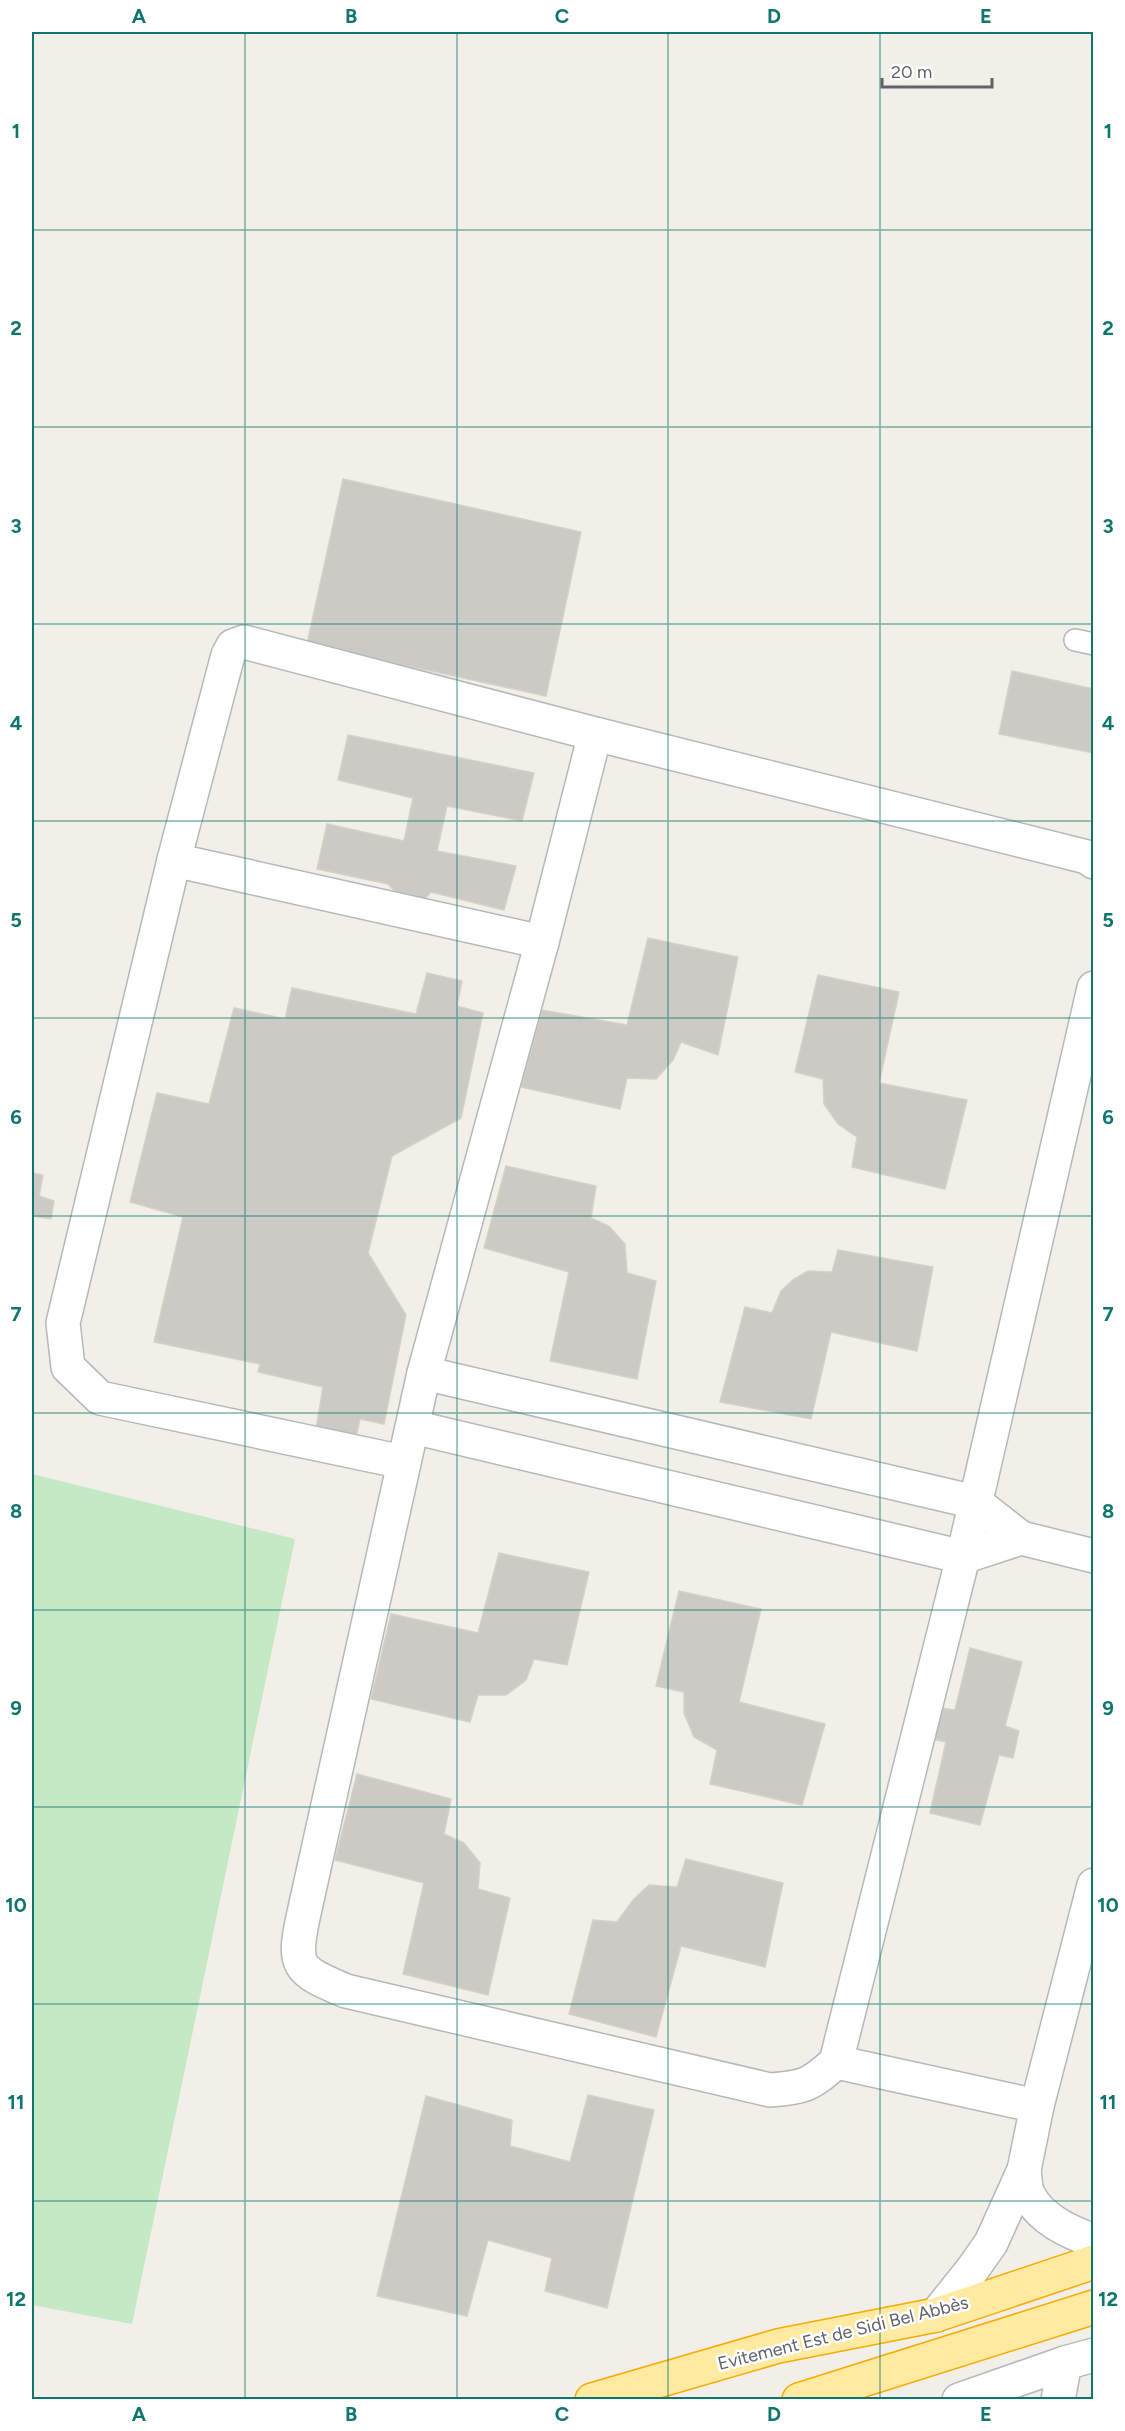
<svg xmlns="http://www.w3.org/2000/svg" width="1125" height="2431" viewBox="0 0 1125 2431" font-family="Figtree,sans-serif">
<style>
.green{fill:#c5e8c5}
.building{fill:#cccac5;stroke:#d6d1c6;stroke-width:1.5}
.lines{fill:none;stroke-linecap:round;stroke-linejoin:round}
.service-casing{stroke:#b5b8bc;stroke-width:24}
.minor-casing{stroke:#b5b8bc;stroke-width:36}
.tertiary-casing{stroke:#b5b8bc;stroke-width:36}
.trunk-casing{stroke:#f9ab00;stroke-width:36}
.service{stroke:#fff;stroke-width:21}
.minor{stroke:#fff;stroke-width:33}
.tertiary{stroke:#fff;stroke-width:33}
.trunk{stroke:#feeaa1;stroke-width:33}
.grid{fill:none;stroke:#0f766e;stroke-width:1.5;stroke-opacity:0.55}
.labels{text-anchor:middle;dominant-baseline:central;stroke-width:5;stroke-linejoin:round;paint-order:stroke}
.street-label{font-size:18px;fill:#5f6368;stroke:#fff}
.neatline{fill:none;stroke:#0f766e;stroke-width:2}
.grid-label{font-size:20px;text-anchor:middle;font-weight:bold;fill:#0f766e}
</style>
<rect width="100%" height="100%" fill="#f1efe8"/>
<polygon class="green" points="32,1474 295,1539 132,2324 32,2305"/>
<g class="building">
<polygon points="343,479 581,532 546,696 307,644"/>
<polygon points="1012,671 1094,689 1094,753 999,734"/>
<polygon points="348,735 534,773 522,821 447,806 437,851 516,866 504,910 431,892 422,902 402,899 388,884 317,869 327,824 404,841 413,798 338,780"/>
<polygon points="648,938 738,957 718,1055 681,1042 673,1060 656,1079 627,1078 620,1109 521,1087 542,1010 627,1025"/>
<polygon points="427,973 462,981 457,1006 483,1013 461,1118 392,1156 368,1253 406,1315 384,1424 360,1419 355,1441 315,1435 323,1387 258,1372 260,1364 154,1342 183,1217 130,1202 157,1093 209,1104 234,1008 285,1019 292,988 416,1014"/>
<polygon points="818,975 899,992 879,1083 967,1100 945,1189 852,1167 857,1137 838,1124 824,1104 823,1079 795,1072"/>
<polygon points="506,1166 596,1186 591,1218 609,1226 625,1244 627,1273 656,1281 637,1379 550,1361 569,1272 484,1248"/>
<polygon points="32,1173 43,1175 39,1196 54,1201 51,1219 33,1216 32,1223"/>
<polygon points="838,1250 933,1267 917,1351 831,1332 811,1419 720,1402 745,1307 772,1313 781,1291 794,1279 808,1271 832,1272"/>
<polygon points="499,1553 589,1572 567,1665 534,1659 526,1680 506,1695 478,1695 470,1722 371,1699 391,1614 478,1633"/>
<polygon points="679,1591 761,1609 739,1702 825,1724 802,1805 710,1784 717,1750 694,1737 684,1713 684,1692 656,1686"/>
<polygon points="970,1648 1022,1662 1005,1726 1019,1731 1013,1758 999,1755 980,1825 930,1813 946,1742 927,1738 934,1707 955,1710"/>
<polygon points="357,1774 451,1799 444,1834 464,1843 480,1863 478,1889 510,1898 488,1995 403,1974 424,1883 335,1860"/>
<polygon points="686,1859 783,1883 765,1967 681,1946 656,2037 569,2014 593,1920 617,1922 633,1900 649,1885 677,1887"/>
<polygon points="588,2095 654,2110 607,2308 545,2291 552,2258 488,2240 467,2316 377,2296 426,2096 512,2120 510,2146 570,2162"/>
</g>
<g class="lines">
<defs>
<polyline id="service" points="1075,640 1094,644"/>
<g id="minor">
<path d="M595 734 542 942 424 1373 304 1913C292 1967 296 1970 346 1991L770 2090C805 2087 809 2086 836 2062L963 1557 1094 988"/>
<polyline points="174,860 542,942"/>
<polyline points="424,1373 975,1502 1021,1538 1094,1556"/>
<polyline points="413,1427 963,1557 1021,1538"/>
<polyline points="403,1462 100,1398 68,1367 63,1323 174,860 228,655 233,646 244,642 595,734 1087,857 1094,862"/>
<polyline points="836,2062 1037,2106"/>
<polyline points="1058,2400 1065,2363"/>
</g>
<g id="tertiary">
<path d="M1024 2170C1025 2177 1025 2187 1028 2194 1040 2219 1069 2232 1094 2241"/>
<polyline points="936,2315 972,2270 991,2243 1024,2170 1037,2106 1094,1885"/>
<polyline points="959,2400 1065,2363 1094,2355"/>
</g>
<g id="trunk">
<polyline points="592,2400 778,2346 936,2315 1094,2262"/>
<polyline points="799,2400 1094,2307"/>
</g>
</defs>
<use href="#service" class="service-casing"/>
<use href="#minor" class="minor-casing"/>
<use href="#tertiary" class="tertiary-casing"/>
<use href="#trunk" class="trunk-casing"/>
<use href="#service" class="service"/>
<use href="#minor" class="minor"/>
<use href="#tertiary" class="tertiary"/>
<use href="#trunk" class="trunk"/>
</g>
<path class="grid" d="M245 32V2400M457 32V2400M668 32V2400M880 32V2400M32 230H1094M32 427H1094M32 624H1094M32 821H1094M32 1018H1094M32 1216H1094M32 1413H1094M32 1610H1094M32 1807H1094M32 2004H1094M32 2201H1094"/>
<g class="labels">
<g class="street-label">
<text transform="translate(843 2333) rotate(-14)">Evitement Est de Sidi Bel Abbès</text>
</g>
</g>
<rect width="1125" height="2431" fill="none" stroke="#ffffff" stroke-width="66"/>
<path d="M882 78v9h110v-9" fill="none" stroke="#5f6368" stroke-width="3"/>
<text x="891" y="78" font-size="18" fill="#5f6368" stroke="#ffffff" stroke-width="4.5" paint-order="stroke">20 m</text>
<rect x="33" y="33" width="1059" height="2365" class="neatline"/>
<g class="grid-label">
<text x="139" y="23">A</text>
<text x="351" y="23">B</text>
<text x="562" y="23">C</text>
<text x="774" y="23">D</text>
<text x="986" y="23">E</text>
<text x="16" y="138">1</text>
<text x="1108" y="138">1</text>
<text x="16" y="335">2</text>
<text x="1108" y="335">2</text>
<text x="16" y="533">3</text>
<text x="1108" y="533">3</text>
<text x="16" y="730">4</text>
<text x="1108" y="730">4</text>
<text x="16" y="927">5</text>
<text x="1108" y="927">5</text>
<text x="16" y="1124">6</text>
<text x="1108" y="1124">6</text>
<text x="16" y="1321">7</text>
<text x="1108" y="1321">7</text>
<text x="16" y="1518">8</text>
<text x="1108" y="1518">8</text>
<text x="16" y="1715">9</text>
<text x="1108" y="1715">9</text>
<text x="16" y="1912">10</text>
<text x="1108" y="1912">10</text>
<text x="16" y="2109">11</text>
<text x="1108" y="2109">11</text>
<text x="16" y="2306">12</text>
<text x="1108" y="2306">12</text>
<text x="139" y="2421">A</text>
<text x="351" y="2421">B</text>
<text x="562" y="2421">C</text>
<text x="774" y="2421">D</text>
<text x="986" y="2421">E</text>
</g>
</svg>
